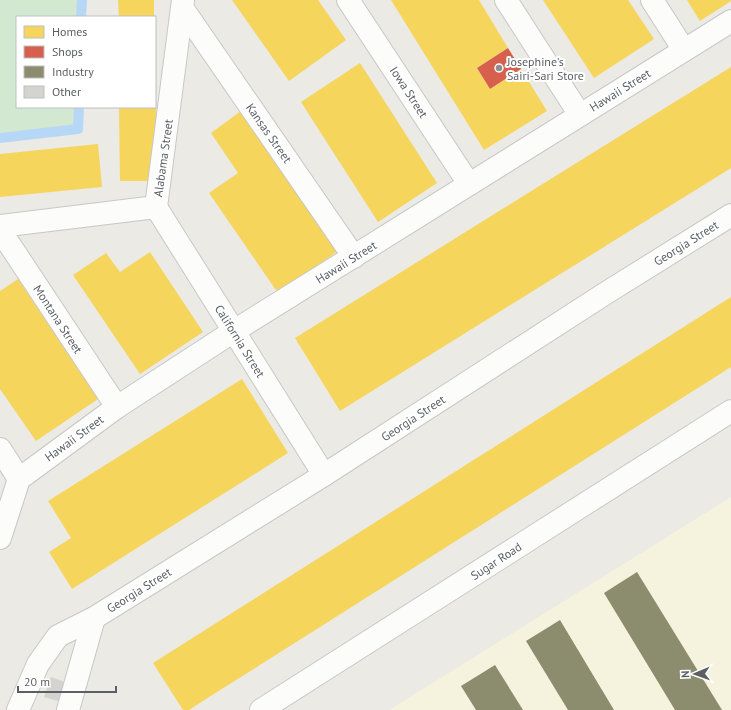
<svg xmlns="http://www.w3.org/2000/svg" width="731" height="710" viewBox="0 0 731 710" font-family="'PT Sans',sans-serif">
<style>
.commercial{fill:#f5f2dd}
.green{fill:#d2e8d1}
.homes{fill:#f6d55c}
.shops{fill:#d6604d}
.industry{fill:#8c8c6e}
.lines{fill:none;stroke-linecap:round;stroke-linejoin:round}
.stream{stroke:#b7d7f7;stroke-width:10}
.building{fill:#d4d3d0}
.minor-casing{stroke:#c7c7c6;stroke-width:24}
.secondary-casing{stroke:#c8c8c7;stroke-width:24}
.minor{stroke:#fcfcfb;stroke-width:22}
.secondary{stroke:#fcfcfb;stroke-width:22}
.poi-dot{fill:#8d8f90;stroke:#fff;stroke-width:1.5}
.labels{text-anchor:middle;dominant-baseline:central;stroke-width:4;stroke-linejoin:round;paint-order:stroke}
.poi-label{font-size:12px;fill:#5b5e63;stroke:#fff;text-anchor:start}
.street-label{font-size:12px;fill:#5b5e63;stroke:#fff}
</style>
<rect width="100%" height="100%" fill="#ebeae5"/>
<polygon class="commercial" points="731,497 731,710 389,710"/>
<polygon class="green" points="0,0 78,0 78,17 17,17 17,107 75,107 74,126 0,133"/>
<g class="homes">
<polygon points="118,0 154,0 154,17 119,17"/>
<polygon points="232,0 318,0 346,40 289,81"/>
<polygon points="391,0 479,0 508,48 477,68 490,89 521,69 547,111 484,150"/>
<polygon points="543,0 628,0 654,39 594,78"/>
<polygon points="687,0 731,0 731,1 700,21"/>
<polygon points="360,63 437,183 378,222 301,102"/>
<polygon points="731,67 731,168 340,411 295,338"/>
<polygon points="119,107 156,107 156,181 120,181"/>
<polygon points="241,111 338,251 278,293 209,193 238,173 211,133"/>
<polygon points="98,144 102,187 0,197 0,154"/>
<polygon points="150,252 203,332 140,374 73,275 106,253 120,272"/>
<polygon points="18,279 98,399 36,441 0,389 0,291"/>
<polygon points="731,297 731,367 206,699 189,710 183,710 153,663"/>
<polygon points="242,379 288,453 72,589 49,552 71,538 48,501"/>
</g>
<polygon class="shops" points="508,48 521,69 490,89 477,68"/>
<g class="industry">
<polygon points="637,572 722,710 675,710 604,593"/>
<polygon points="560,620 614,710 568,710 526,641"/>
<polygon points="495,665 523,710 476,710 461,686"/>
</g>
<g class="lines">
<g class="stream">
<polyline points="81,17 82,0"/>
<polyline points="0,138 78,129 79,107"/>
</g>
</g>
<polygon class="building" points="51,677 65,682 58,701 44,697"/>
<g class="lines">
<defs>
<g id="minor">
<polyline points="348,0 469,184"/>
<polyline points="506,0 580,115"/>
<polyline points="652,0 684,50"/>
<polyline points="183,9 354,257"/>
<polyline points="156,207 324,475"/>
<polyline points="0,226 156,207 183,0"/>
<polyline points="0,230 117,407"/>
<polyline points="0,449 19,479"/>
<polyline points="0,538 19,479 117,407 234,331 731,21"/>
<polyline points="18,710 38,664 58,636 94,618 324,475 606,293 731,215"/>
<polyline points="68,710 94,618"/>
</g>
<polyline id="secondary" points="261,710 731,411"/>
</defs>
<use href="#minor" class="minor-casing"/>
<use href="#secondary" class="secondary-casing"/>
<use href="#minor" class="minor"/>
<use href="#secondary" class="secondary"/>
</g>
<circle class="poi-dot" cx="499" cy="68" r="4"/>
<g class="labels">
<g class="poi-label">
<text x="507" y="61">Josephine's<tspan x="507" dy="14">Sairi-Sari Store</tspan></text>
</g>
<g class="street-label">
<text transform="translate(620 90) rotate(-32)">Hawaii Street</text>
<text transform="translate(409 92) rotate(57)">Iowa Street</text>
<text transform="translate(269 133) rotate(55)">Kansas Street</text>
<text transform="translate(163 158) rotate(-82)">Alabama Street</text>
<text transform="translate(686 243) rotate(-32)">Georgia Street</text>
<text transform="translate(346 262) rotate(-32)">Hawaii Street</text>
<text transform="translate(58 319) rotate(57)">Montana Street</text>
<text transform="translate(240 341) rotate(58)">California Street</text>
<text transform="translate(413 418) rotate(-33)">Georgia Street</text>
<text transform="translate(74 438) rotate(-36)">Hawaii Street</text>
<text transform="translate(496 561) rotate(-33)">Sugar Road</text>
<text transform="translate(139 590) rotate(-32)">Georgia Street</text>
</g>
</g>
<rect x="16" y="16" width="140" height="92" fill="#ffffff" stroke="#bdbfc1"/>
<rect x="24" y="26" width="20" height="12" fill="#f6d55c" stroke="#bdbfc1"/>
<text x="52" y="36" font-size="12" fill="#5b5e63">Homes</text>
<rect x="24" y="46" width="20" height="12" fill="#d6604d" stroke="#bdbfc1"/>
<text x="52" y="56" font-size="12" fill="#5b5e63">Shops</text>
<rect x="24" y="66" width="20" height="12" fill="#8c8c6e" stroke="#bdbfc1"/>
<text x="52" y="76" font-size="12" fill="#5b5e63">Industry</text>
<rect x="24" y="86" width="20" height="12" fill="#d4d3d0" stroke="#bdbfc1"/>
<text x="52" y="96" font-size="12" fill="#5b5e63">Other</text>
<g transform="translate(695 674) rotate(268)" stroke="#ffffff" stroke-width="3" paint-order="stroke">
<path d="M0-3L7 15L0 10L-7 15Z" fill="#5b5e63"/>
<text y="-6" font-size="11" font-weight="bold" text-anchor="middle" fill="#5b5e63">N</text>
</g>
<path d="M18 686v6h98v-6" fill="none" stroke="#5b5e63" stroke-width="2"/>
<text x="24" y="686" font-size="12" fill="#5b5e63" stroke="#ffffff" stroke-width="3" paint-order="stroke">20 m</text>
</svg>
